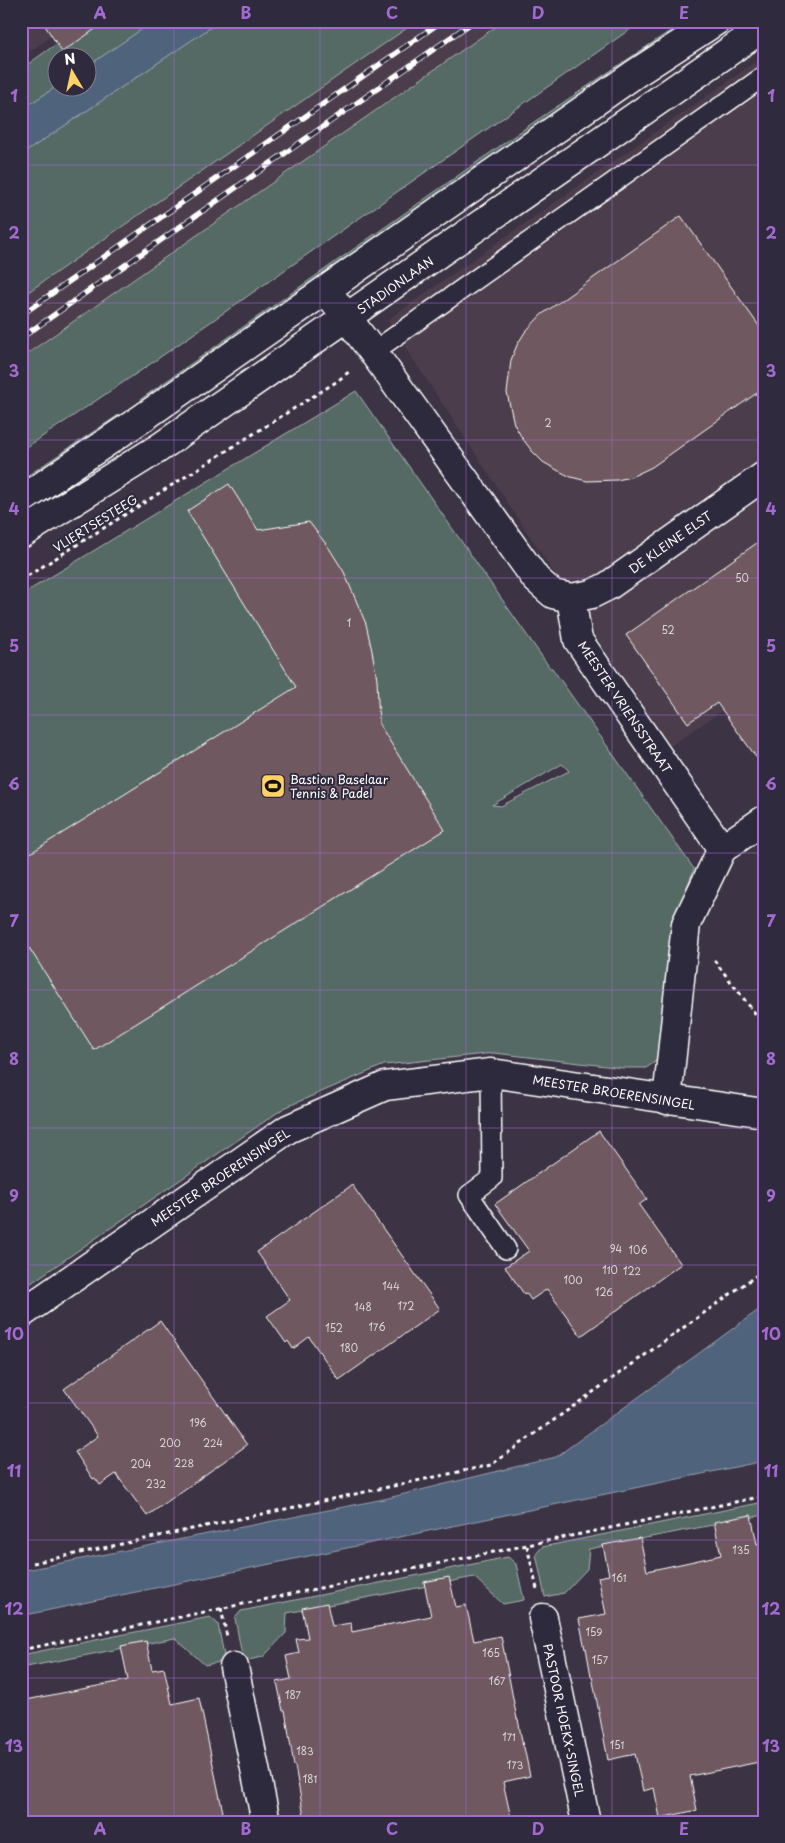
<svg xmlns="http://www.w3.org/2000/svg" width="785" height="1843" viewBox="0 0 785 1843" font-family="'Playpen Sans',sans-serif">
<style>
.built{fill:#4c3e4c}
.green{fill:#556a65;stroke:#aab4b2;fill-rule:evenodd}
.water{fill:#50637b;stroke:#96a1b0}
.building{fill:#705960;stroke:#fff}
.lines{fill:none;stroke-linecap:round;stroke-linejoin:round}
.lane-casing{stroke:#fff;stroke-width:22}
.street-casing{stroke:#fff;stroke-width:31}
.secondary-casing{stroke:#fff;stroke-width:31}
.path{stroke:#fff;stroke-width:3;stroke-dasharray:4 4;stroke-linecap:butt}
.lane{stroke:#2f2a3d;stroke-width:19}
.street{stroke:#2f2a3d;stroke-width:28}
.secondary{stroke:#2f2a3d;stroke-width:28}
.rail-casing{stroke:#fff;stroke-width:5.5}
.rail{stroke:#2f2a3d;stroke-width:4;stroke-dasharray:11;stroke-linecap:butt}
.grid{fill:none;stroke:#a36bd2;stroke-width:1;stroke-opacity:0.55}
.labels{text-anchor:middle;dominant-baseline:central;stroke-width:4;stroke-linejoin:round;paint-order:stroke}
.number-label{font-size:10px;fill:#dbd6d7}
.street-label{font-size:12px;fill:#fff;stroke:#2f2a3d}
.poi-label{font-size:12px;fill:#fff;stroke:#2f2a3d;text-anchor:start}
.neatline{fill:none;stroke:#a36bd2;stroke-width:2}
.grid-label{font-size:16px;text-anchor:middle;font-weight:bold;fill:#a36bd2}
</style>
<rect width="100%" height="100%" fill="#3c3344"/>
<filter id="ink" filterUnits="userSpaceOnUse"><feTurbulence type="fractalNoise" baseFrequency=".02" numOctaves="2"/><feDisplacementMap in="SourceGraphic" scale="10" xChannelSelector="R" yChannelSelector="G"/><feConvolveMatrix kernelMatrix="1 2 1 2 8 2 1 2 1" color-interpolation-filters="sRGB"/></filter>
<g filter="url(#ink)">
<g class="built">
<polygon points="21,21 73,21 21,58"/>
<polygon points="417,21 504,21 21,358 21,297"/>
<polygon points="764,56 764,682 669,747 387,320"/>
</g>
<g class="green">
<polygon points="89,21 154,21 88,66 88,58 58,58 57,86 21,110 21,69"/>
<polygon points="220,21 417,21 21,297 21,155"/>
<polygon points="504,21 642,21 146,367 21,451 21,358"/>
<polygon points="685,21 699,21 143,404 141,399 534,122"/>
<path d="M356 391 550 668H552L694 869 675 918 661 1049 655 1062 646 1068H623L494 1053 384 1065 284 1108 21 1290V595ZM562 764 569 771 501 806 492 805Z"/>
<polygon points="120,414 125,419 21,489 21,480"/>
<polygon points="764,1502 764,1515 589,1549 587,1569 564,1593 545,1597 536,1554 542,1547"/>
<polygon points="508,1557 516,1564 524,1600 503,1604 474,1577 287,1613 286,1633 263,1657 243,1661 235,1618 241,1611"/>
<polygon points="210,1617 218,1624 225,1661 205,1665 175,1638 21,1668 21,1655"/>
</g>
<g class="water">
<polygon points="154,21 220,21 21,155 21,110 57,86 58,88 88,88 88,66"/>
<polygon points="764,1306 764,1461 21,1616 21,1571 384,1499 556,1457"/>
</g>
<g class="building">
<polygon points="42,21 107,21 62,52"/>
<polygon points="681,216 764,333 764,388 652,467 631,477 617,480 587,481 571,477 557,470 543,462 532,451 522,438 514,424 507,393 511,360 517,345 525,332 541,315"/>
<polygon points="229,484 258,530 309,522 329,548 344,572 366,624 372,651 377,679 379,724 445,830 94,1050 21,935 21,859 296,687 187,511"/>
<polygon points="764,538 764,768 717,703 688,723 626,635"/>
<polygon points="599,1131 647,1199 639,1205 681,1264 581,1336 547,1289 531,1300 526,1293 524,1294 505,1267 529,1251 495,1204"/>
<polygon points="352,1185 440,1309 339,1380 309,1337 293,1349 288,1341 286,1343 267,1316 290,1300 257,1252"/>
<polygon points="160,1321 247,1445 147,1516 116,1474 100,1485 95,1478 93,1479 75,1452 98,1436 64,1389"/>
<polygon points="751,1515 757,1544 764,1543 764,1761 690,1776 697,1810 660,1818 654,1788 643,1791 635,1754 608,1760 592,1676 591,1676 586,1648 585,1649 579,1619 606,1614 598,1577 609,1575 603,1545 640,1538 647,1571 685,1563 721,1555 714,1522"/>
<polygon points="449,1577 456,1607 466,1605 474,1641 501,1636 517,1719 518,1719 523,1747 524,1747 530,1776 503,1782 511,1818 494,1822 305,1822 295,1766 294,1766 285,1710 283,1711 277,1682 291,1679 286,1656 299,1653 296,1639 308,1638 302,1608 327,1603 332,1626 351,1623 352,1632 431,1616 424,1582"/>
<polygon points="146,1641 152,1670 164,1668 172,1704 199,1698 225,1822 21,1822 21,1701 128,1680 121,1646"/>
</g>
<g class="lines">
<defs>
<g id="lane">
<polyline points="373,352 764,76"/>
<polyline points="491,1073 492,1178 469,1195 506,1249"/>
</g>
<g id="street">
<polyline points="326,290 373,352 536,579 553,594 571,598 578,640 722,849"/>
<polyline points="571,598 592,594 608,586 764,476"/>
<polyline points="667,1100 686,924 722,849 764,820"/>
<polyline points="21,1314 288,1129 385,1086 491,1073 764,1113"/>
<polyline points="543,1618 586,1822"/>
<polyline points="234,1667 266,1822"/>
</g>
<g id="secondary">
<polyline points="21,500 141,419 636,73 716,21"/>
<polyline points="21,534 159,448 764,27"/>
</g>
</defs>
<use href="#lane" class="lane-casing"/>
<use href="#street" class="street-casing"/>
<use href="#secondary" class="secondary-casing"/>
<g class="path">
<polyline points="21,580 336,382 350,371"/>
<polyline points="714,960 764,1025"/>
<polyline points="527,1546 537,1589"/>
<polyline points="33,1563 491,1465 764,1270"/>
<polyline points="221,1608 227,1637"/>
<polyline points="21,1650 764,1496"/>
</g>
<use href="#lane" class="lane"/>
<use href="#street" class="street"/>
<use href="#secondary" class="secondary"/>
<defs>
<g id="rail">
<polyline points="21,315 442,21"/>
<polyline points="21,338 474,21"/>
</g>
</defs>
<use href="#rail" class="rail-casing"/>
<use href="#rail" class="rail"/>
</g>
</g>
<path class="grid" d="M174 21V1822M320 21V1822M466 21V1822M612 21V1822M21 165H764M21 303H764M21 440H764M21 578H764M21 715H764M21 853H764M21 990H764M21 1128H764M21 1265H764M21 1403H764M21 1540H764M21 1678H764"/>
<defs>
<symbol id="stadium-square" viewBox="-11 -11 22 22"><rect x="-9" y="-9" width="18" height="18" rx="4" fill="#ffd166" stroke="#2f2a3d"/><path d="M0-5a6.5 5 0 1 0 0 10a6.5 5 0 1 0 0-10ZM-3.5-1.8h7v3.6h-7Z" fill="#111"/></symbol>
</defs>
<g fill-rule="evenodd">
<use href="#stadium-square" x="259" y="772" width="28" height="28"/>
</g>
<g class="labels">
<g class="number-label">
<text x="548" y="422">2</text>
<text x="742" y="577">50</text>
<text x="349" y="622">1</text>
<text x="668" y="629">52</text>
<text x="616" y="1248">94</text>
<text x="638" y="1249">106</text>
<text x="610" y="1269">110</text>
<text x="632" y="1270">122</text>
<text x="573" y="1279">100</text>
<text x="391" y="1285">144</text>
<text x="604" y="1291">126</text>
<text x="406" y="1305">172</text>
<text x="363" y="1306">148</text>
<text x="377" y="1326">176</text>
<text x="334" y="1327">152</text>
<text x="349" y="1347">180</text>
<text x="198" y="1422">196</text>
<text x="170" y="1442">200</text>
<text x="213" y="1442">224</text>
<text x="184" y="1462">228</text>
<text x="141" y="1463">204</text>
<text x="156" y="1483">232</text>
<text x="741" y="1549">135</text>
<text x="619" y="1577">161</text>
<text x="594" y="1631">159</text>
<text x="491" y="1652">165</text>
<text x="600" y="1659">157</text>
<text x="497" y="1680">167</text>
<text x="293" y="1694">187</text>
<text x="509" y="1736">171</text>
<text x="617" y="1744">151</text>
<text x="305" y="1750">183</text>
<text x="515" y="1764">173</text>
<text x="310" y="1778">181</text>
</g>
<g class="street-label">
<text transform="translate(395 285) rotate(-35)">STADIONLAAN</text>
<text transform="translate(95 523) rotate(-32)">VLIERTSESTEEG</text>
<text transform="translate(670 542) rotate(-35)">DE KLEINE ELST</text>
<text transform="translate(625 707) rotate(56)">MEESTER VRIENSSTRAAT</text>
<text transform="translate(614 1092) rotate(9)">MEESTER BROERENSINGEL</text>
<text transform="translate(220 1177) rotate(-34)">MEESTER BROERENSINGEL</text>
<text transform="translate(564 1720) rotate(78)">PASTOOR HOEKX-SINGEL</text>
</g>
<g class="poi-label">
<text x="290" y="779">Bastion Baselaar<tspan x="290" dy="14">Tennis &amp; Padel</tspan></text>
</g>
</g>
<rect width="785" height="1843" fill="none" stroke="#2f2a3d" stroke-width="55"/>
<g transform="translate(72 72) rotate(351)"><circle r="24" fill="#2f2a3d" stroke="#827f8b"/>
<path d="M0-4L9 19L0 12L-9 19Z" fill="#ffd166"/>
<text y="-8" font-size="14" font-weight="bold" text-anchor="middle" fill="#ffffff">N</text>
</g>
<rect x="28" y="28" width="730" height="1788" class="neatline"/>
<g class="grid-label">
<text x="100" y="19">A</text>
<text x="246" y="19">B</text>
<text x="392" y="19">C</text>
<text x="538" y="19">D</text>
<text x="684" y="19">E</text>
<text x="14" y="102">1</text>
<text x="771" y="102">1</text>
<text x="14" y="239">2</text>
<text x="771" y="239">2</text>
<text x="14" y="377">3</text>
<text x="771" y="377">3</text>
<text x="14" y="515">4</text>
<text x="771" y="515">4</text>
<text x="14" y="652">5</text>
<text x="771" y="652">5</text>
<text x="14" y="790">6</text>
<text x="771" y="790">6</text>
<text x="14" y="927">7</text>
<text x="771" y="927">7</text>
<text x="14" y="1065">8</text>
<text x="771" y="1065">8</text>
<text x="14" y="1202">9</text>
<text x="771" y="1202">9</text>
<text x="14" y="1340">10</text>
<text x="771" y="1340">10</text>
<text x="14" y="1477">11</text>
<text x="771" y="1477">11</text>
<text x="14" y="1615">12</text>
<text x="771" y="1615">12</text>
<text x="14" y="1752">13</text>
<text x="771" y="1752">13</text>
<text x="100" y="1835">A</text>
<text x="246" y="1835">B</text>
<text x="392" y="1835">C</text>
<text x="538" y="1835">D</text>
<text x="684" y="1835">E</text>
</g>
</svg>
